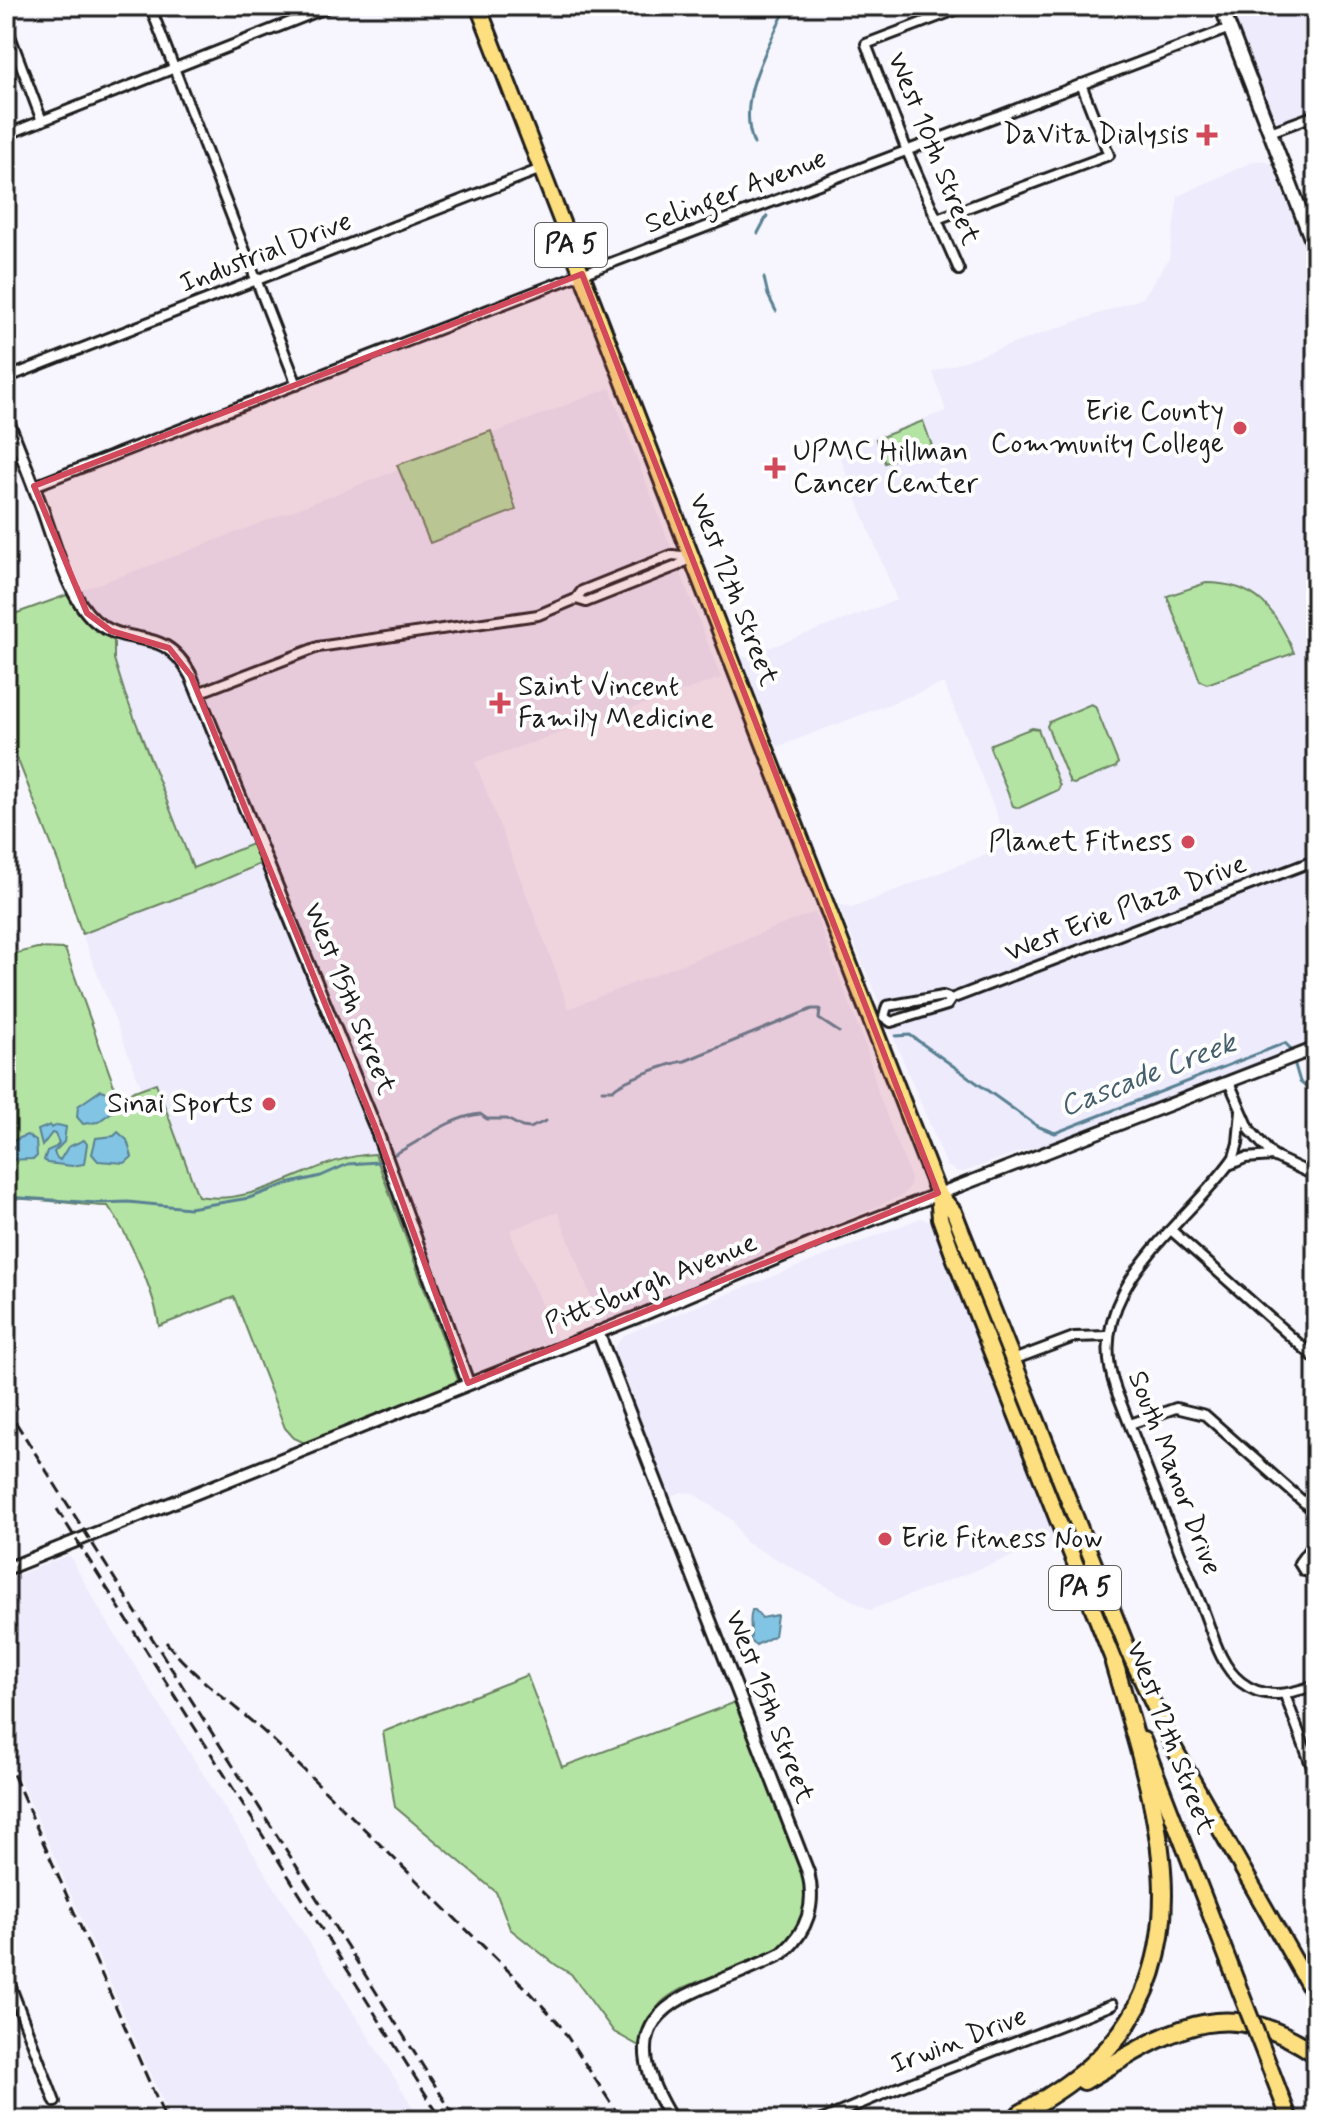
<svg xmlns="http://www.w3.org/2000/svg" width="1322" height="2126" viewBox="0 0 1322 2126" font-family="Mynerve,sans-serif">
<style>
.built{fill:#edebfc}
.green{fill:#b4e4a3;stroke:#688060;stroke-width:2}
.water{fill:#82c4e3;stroke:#598193;stroke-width:2}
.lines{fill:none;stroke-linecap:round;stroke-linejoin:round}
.stream{stroke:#598193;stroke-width:3}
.minor-casing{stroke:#1c1c1c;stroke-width:14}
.tertiary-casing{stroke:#1c1c1c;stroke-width:16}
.secondary-casing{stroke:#1c1c1c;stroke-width:18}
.primary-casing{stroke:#1c1c1c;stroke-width:20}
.motorway-casing{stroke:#1c1c1c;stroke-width:22}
.minor{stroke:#fff;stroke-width:8}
.tertiary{stroke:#fff;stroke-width:10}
.secondary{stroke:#fff;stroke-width:12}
.primary{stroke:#fddf80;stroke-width:14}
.motorway{stroke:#fddf80;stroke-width:16}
.rail{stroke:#1c1c1c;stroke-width:3;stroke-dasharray:12 6;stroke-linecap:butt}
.primary-bridge-casing{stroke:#1c1c1c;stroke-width:20;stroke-linecap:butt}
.primary-bridge{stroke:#fddf80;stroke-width:14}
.marked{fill:#d1495b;fill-opacity:0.2;stroke:#d1495b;stroke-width:6;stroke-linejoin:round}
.poi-dot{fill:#d1495b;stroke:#fff;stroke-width:3}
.labels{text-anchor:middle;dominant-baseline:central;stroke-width:8;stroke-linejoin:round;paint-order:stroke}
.shield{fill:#fff;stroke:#606060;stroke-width:2}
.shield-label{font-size:26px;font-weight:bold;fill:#1c1c1c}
.poi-label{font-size:28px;fill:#1c1c1c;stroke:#fff;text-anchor:end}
.street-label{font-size:28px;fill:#1c1c1c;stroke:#fff}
.water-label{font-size:30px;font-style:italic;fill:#455f6c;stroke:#fff}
</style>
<rect width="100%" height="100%" fill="#f7f6fe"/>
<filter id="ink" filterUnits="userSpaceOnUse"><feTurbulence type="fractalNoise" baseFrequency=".0125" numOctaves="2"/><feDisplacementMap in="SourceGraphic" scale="16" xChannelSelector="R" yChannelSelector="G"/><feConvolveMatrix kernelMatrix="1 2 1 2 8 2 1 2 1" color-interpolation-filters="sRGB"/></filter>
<g filter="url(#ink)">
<g class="built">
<polygon points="1229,6 1316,6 1316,109 1278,124 1273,120"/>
<polygon points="1254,161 1266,161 1273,165 1316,277 1316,1043 1052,1144 1021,1151 963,1172 956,1171 947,1166 838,904 852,908 1009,845 944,683 777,747 742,658 897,600 837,450 946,411 933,372 1143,298 1169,259 1178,196"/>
<polygon points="610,388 721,678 475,762 557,974 568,1009 815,912 867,1050 879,1096 911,1178 910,1185 903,1195 602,1326 558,1212 510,1230 515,1246 557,1339 305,1443 294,1438 285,1428 234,1297 170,1162 82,934 219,882 260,864 251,844 193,868 125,694 114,659 114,641 95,630 83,618 67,595 152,565"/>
<polygon points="921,1218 935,1224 1058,1539 870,1610 745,1542 732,1520 693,1493 682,1492 667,1498 614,1358 614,1348 624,1335"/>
<polygon points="69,1555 101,1612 421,2120 171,2120 6,1748 6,1580"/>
</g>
<g class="green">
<polygon points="923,421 932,446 885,463 876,439"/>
<polygon points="491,431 516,510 430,543 397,465"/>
<path d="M1206 583C1257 583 1276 610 1294 653L1207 684 1200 681 1167 596Z"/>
<polygon points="67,595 83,618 95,630 114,641 114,659 125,694 193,868 252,844 260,864 219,882 82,934 59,864 6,730 6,617"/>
<polygon points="1091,704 1095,706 1118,763 1116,767 1074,784 1070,783 1047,726 1049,722"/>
<polygon points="1032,728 1038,729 1060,786 1058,790 1019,808 1013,806 990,748 991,744"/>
<path d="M37 948 65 949 118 1097 156 1083 198 1196C262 1208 313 1156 375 1154L459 1383 305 1443 294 1438 285 1428 234 1297 159 1326C155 1292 128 1234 108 1206 74 1206 41 1197 6 1199V956Z"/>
<path d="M527 1675 562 1767 736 1702C752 1742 768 1782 783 1822 792 1845 804 1868 807 1892 815 1971 700 1964 661 2003 650 2015 645 2032 641 2047L614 2032 571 1974 556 1965 510 1929 496 1892 395 1807 383 1732Z"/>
</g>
<g class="water">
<path d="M101 1090C111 1092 117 1102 113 1111L98 1122 83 1124 77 1117 78 1106Z"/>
<polygon points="50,1125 51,1128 58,1125 66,1127 64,1142 54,1152 56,1157 60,1160 68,1147 84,1140 87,1144 84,1164 72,1166 47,1163 44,1160 47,1151 56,1147 59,1143 55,1134 52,1133 42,1146 38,1130"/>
<polygon points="118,1132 127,1140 132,1157 125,1163 98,1161 92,1154 96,1138 114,1136"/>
<polygon points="27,1135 36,1141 37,1156 34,1159 6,1160 6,1144"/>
<path d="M752 1610H755L762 1618 777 1615 774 1636 756 1645 750 1641C753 1631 748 1621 752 1610Z"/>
</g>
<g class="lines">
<g class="stream">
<path d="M754 144C735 99 769 47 787 6"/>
<polyline points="758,233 767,216"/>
<polyline points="764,278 768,295 776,311"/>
<polyline points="896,1036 910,1035 1037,1126 1055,1133 1285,1043 1290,1048 1300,1082 1316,1095"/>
<path d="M602 1090H613C620 1081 670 1063 685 1061L812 1009H820L819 1019 839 1032"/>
<path d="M393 1155C422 1141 447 1118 480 1114L487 1119H507L522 1127 530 1128 546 1121"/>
<polyline points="6,1197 98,1203 128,1202 189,1208 249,1198 287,1184 321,1176 348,1164 378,1162"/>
</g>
<defs>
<g id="minor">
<polyline points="150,6 297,385"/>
<polyline points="6,25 42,121"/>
<polyline points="1270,132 1316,115"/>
<polyline points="6,135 331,6"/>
<polyline points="937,219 1109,155 1081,84"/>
<polyline points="959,270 907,151 866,44 966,6"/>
<polyline points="6,378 541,169"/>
<polyline points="34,486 558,283 1230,28"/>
<polyline points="576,599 586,602 677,566 690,558"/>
<polyline points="198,693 318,647 538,615 576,599 582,591 672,555 692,557"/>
<polyline points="951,999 943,996 887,1006 884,1017 891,1022 947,1005 951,999 1316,860"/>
<polyline points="1229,1082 1250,1130 1273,1156 1316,1176"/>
<path d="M1241 1111 1238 1143 1234 1157C1185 1228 1079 1289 1116 1390 1144 1462 1172 1535 1202 1607 1212 1631 1219 1665 1241 1682 1265 1701 1290 1694 1316 1685"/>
<polyline points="1231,1164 1245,1158 1273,1156"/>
<polyline points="1171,1230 1316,1359"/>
<polyline points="1013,1360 1074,1337 1109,1336"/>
<polyline points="1130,1424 1176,1408 1205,1415 1316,1513"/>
<polyline points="1316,1540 1299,1563 1304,1571 1312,1571 1316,1567"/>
<polyline points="1285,1695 1316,1778"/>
<polyline points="6,1974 55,2102"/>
<polyline points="822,2120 900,2087 1112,2005"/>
</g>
<g id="tertiary">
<path d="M6 417C18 445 29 474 40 503 53 537 67 596 94 620 128 650 163 622 191 676L376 1129 468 1383"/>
<path d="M598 1332 808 1872C816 1905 808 1930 783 1953 702 1996 596 1998 672 2120"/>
<polyline points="6,1569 642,1315 830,1236 1316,1048"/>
</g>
<polyline id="secondary" points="1221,6 1316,251"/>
<g id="primary">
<polyline points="478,6 938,1193 940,1218 954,1257 1118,1672"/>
<polyline points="938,1193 954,1212 1131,1657 1174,1748 1316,1998"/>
<polyline points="1143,1740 1237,1983"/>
<polyline points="1270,2068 1290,2120"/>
</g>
<g id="motorway">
<path d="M1084 2081C1169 2032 1222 1990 1316 2054"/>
<path d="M1020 2114C1052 2095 1083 2076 1108 2048 1207 1940 1149 1785 1114 1663"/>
</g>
</defs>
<use href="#minor" class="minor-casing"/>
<use href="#tertiary" class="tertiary-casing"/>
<use href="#secondary" class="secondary-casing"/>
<use href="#primary" class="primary-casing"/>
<use href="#motorway" class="motorway-casing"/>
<use href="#minor" class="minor"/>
<use href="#tertiary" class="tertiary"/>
<use href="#secondary" class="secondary"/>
<use href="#primary" class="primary"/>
<use href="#motorway" class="motorway"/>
<g class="rail">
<polyline points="6,1407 457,2120"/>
<polyline points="57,1509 442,2120"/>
<path d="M166 1642C197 1681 239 1708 275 1742 360 1824 444 1908 529 1991L559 2024 622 2120"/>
<polyline points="6,1758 166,2120"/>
</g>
<defs>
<polyline id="primary-bridge" points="1237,1983 1270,2068"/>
</defs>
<use href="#primary-bridge" class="primary-bridge-casing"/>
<use href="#primary-bridge" class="primary-bridge"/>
</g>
</g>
<path class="marked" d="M582 274 938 1193 468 1383 376 1129 191 676 169 648 111 631 87 613 34 486Z"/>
<g class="poi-dot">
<path d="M1203 123h8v8h8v8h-8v8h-8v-8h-8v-8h8z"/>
<circle cx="1240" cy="428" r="8"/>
<path d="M771 456h8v8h8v8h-8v8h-8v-8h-8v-8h8z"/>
<path d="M496 691h8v8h8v8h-8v8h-8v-8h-8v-8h8z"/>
<circle cx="1188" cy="842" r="8"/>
<circle cx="269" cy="1104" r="8"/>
<circle cx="885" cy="1539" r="8"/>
</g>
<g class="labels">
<g class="shield">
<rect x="535" y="223" width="72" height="44" rx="6"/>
<rect x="1049" y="1566" width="72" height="44" rx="6"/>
</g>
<g class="shield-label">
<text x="571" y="245">PA 5</text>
<text x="1085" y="1588">PA 5</text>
</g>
<g class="poi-label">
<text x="1189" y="135">DaVita Dialysis</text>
<text x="1224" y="412">Erie County<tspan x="1224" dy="32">Community College</tspan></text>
<text x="793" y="452" text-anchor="start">UPMC Hillman<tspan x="793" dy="32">Cancer Center</tspan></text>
<text x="518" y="687" text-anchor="start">Saint Vincent<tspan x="518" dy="32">Family Medicine</tspan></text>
<text x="1172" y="842">Planet Fitness</text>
<text x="253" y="1104">Sinai Sports</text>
<text x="901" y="1539" text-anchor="start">Erie Fitness Now</text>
</g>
<g class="street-label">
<text transform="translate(933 149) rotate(68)">West 10th Street</text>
<text transform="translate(736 192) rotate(-21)">Selinger Avenue</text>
<text transform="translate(266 253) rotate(-21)">Industrial Drive</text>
<text transform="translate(733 590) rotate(69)">West 12th Street</text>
<text transform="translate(1126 909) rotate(-21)">West Erie Plaza Drive</text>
<text transform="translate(349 999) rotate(68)">West 15th Street</text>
<text transform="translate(651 1284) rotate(-22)">Pittsburgh Avenue</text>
<text transform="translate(1174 1473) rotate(69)">South Manor Drive</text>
<text transform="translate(769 1707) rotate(69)">West 15th Street</text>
<text transform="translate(1170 1738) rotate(69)">West 12th Street</text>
<text transform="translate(959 2041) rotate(-21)">Irwin Drive</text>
</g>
<g class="water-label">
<text transform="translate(1148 1075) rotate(-21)">Cascade Creek</text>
</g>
</g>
<rect width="1322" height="2126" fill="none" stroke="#fff" stroke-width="32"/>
<rect x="16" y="16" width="1290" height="2094" fill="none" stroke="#1c1c1c" stroke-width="3" filter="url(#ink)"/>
</svg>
